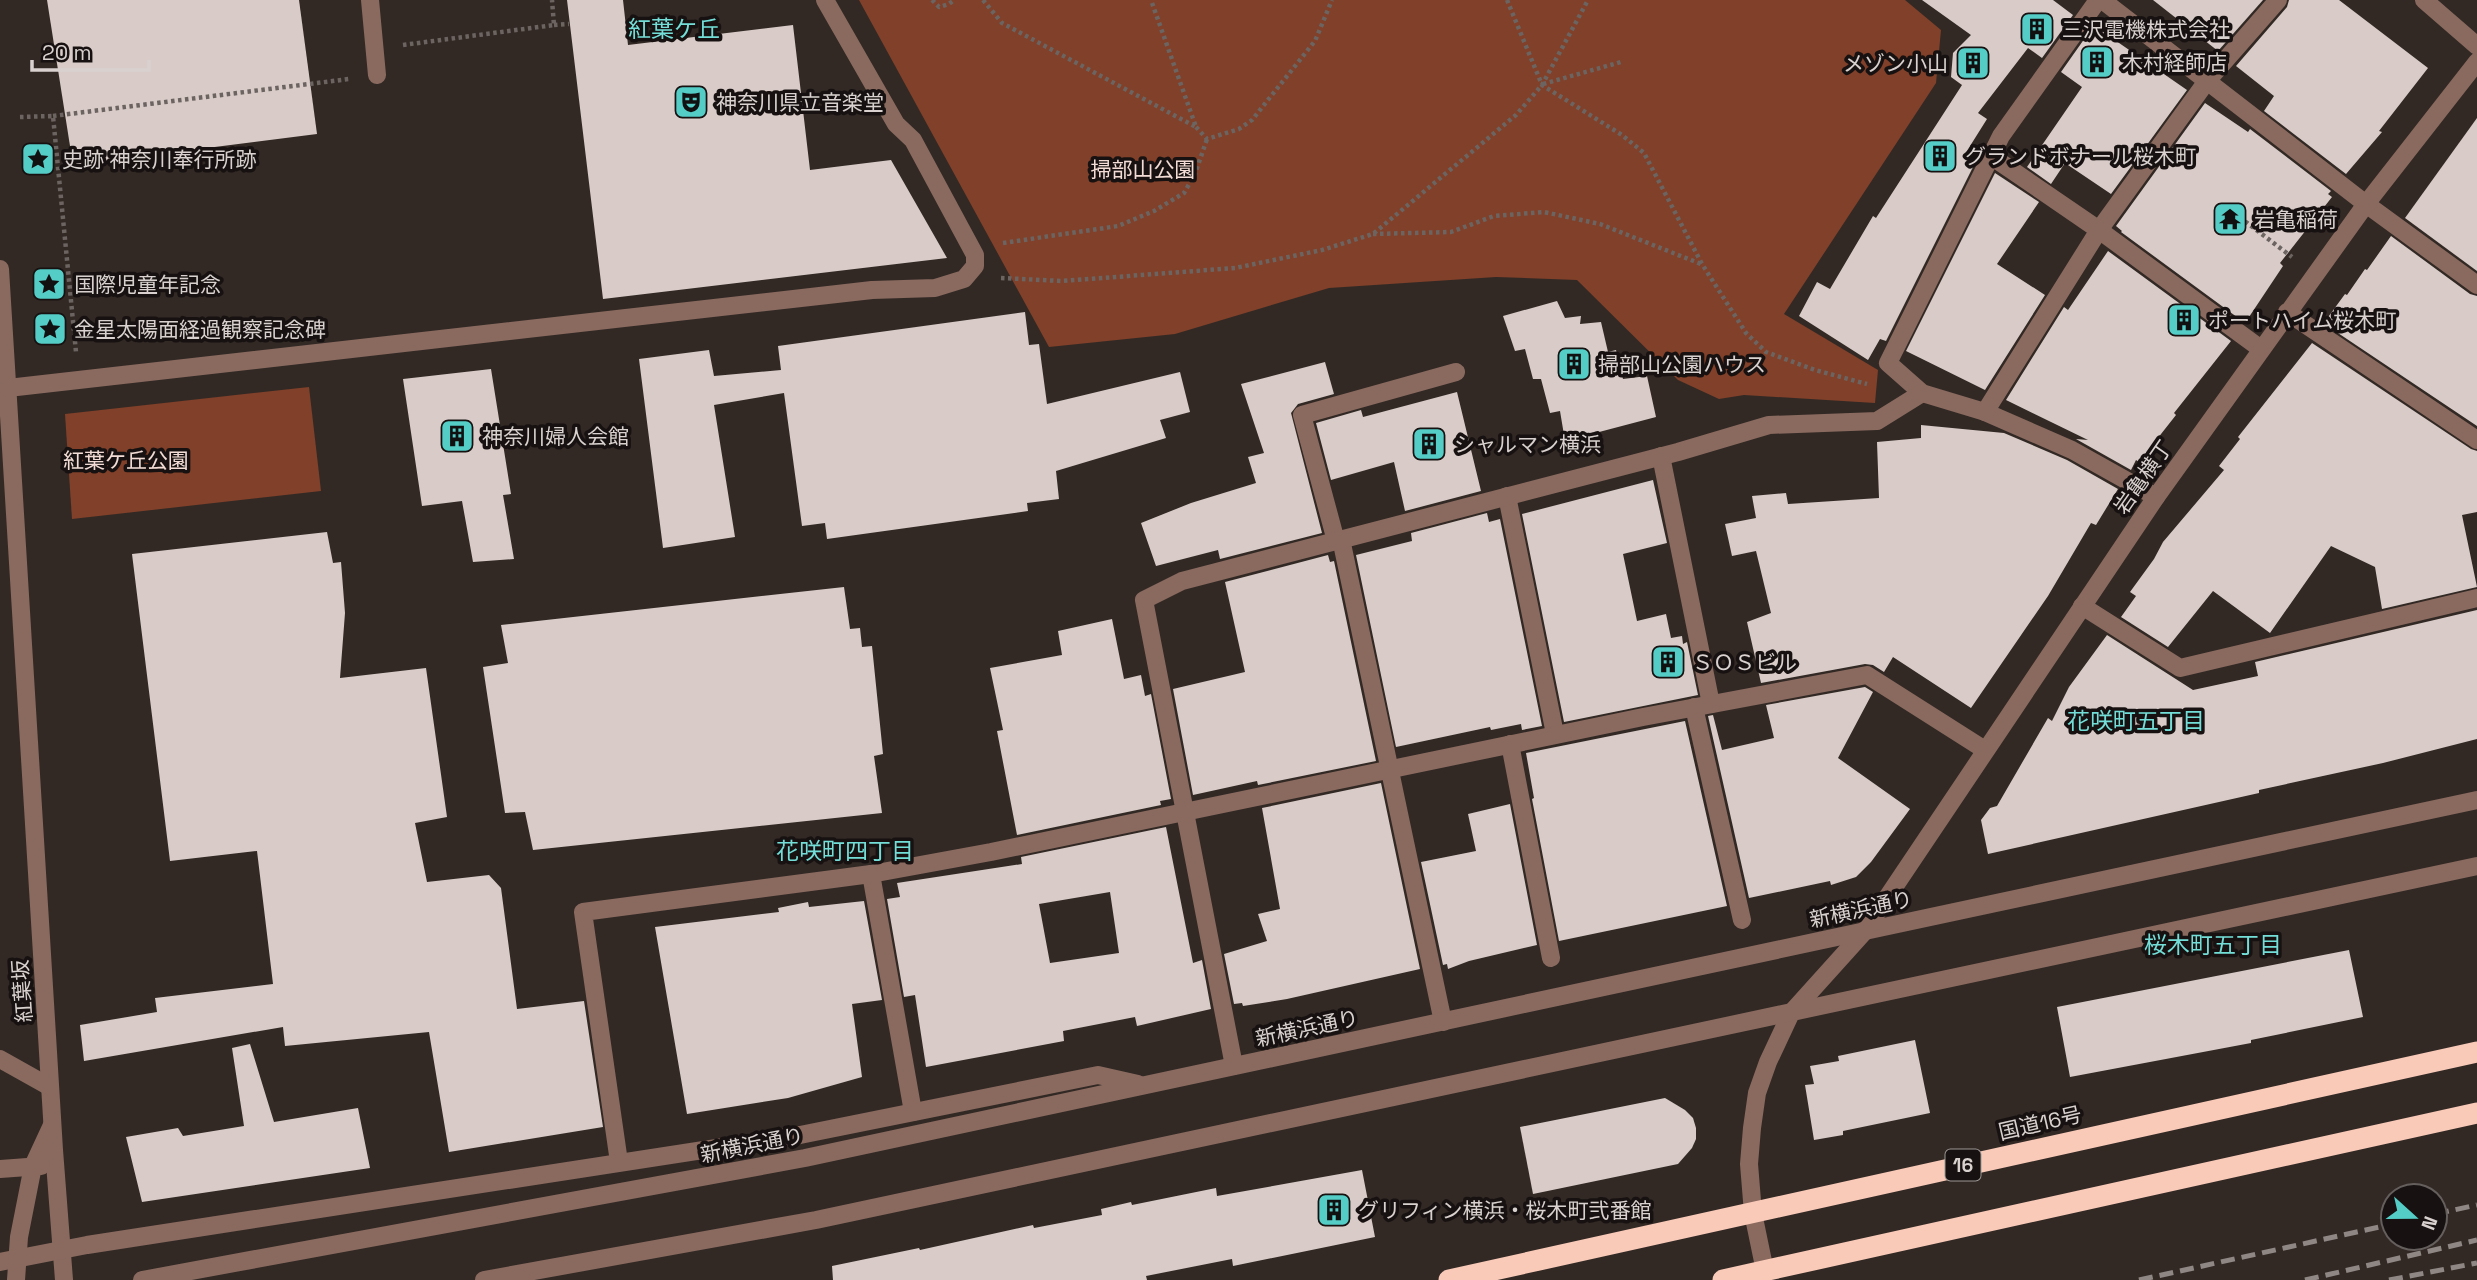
<svg xmlns="http://www.w3.org/2000/svg" width="2477" height="1280" viewBox="0 0 2477 1280" font-family="'Space Grotesk','Noto Sans JP',sans-serif">
<style>
.green{fill:#804029}
.building{fill:#d9ccc8;fill-rule:evenodd}
.lines{fill:none;stroke-linecap:round;stroke-linejoin:round}
.path{stroke:#6c6461;stroke-width:4.5;stroke-dasharray:3.5 3.5;stroke-linecap:butt}
.minor{stroke:#8a6a5f;stroke-width:18}
.highway{stroke:#facab9;stroke-width:21}
.rail{stroke:#8f8784;stroke-width:5;stroke-dasharray:14 7;stroke-linecap:butt}
.labels{text-anchor:middle;dominant-baseline:central;stroke-width:7;stroke-linejoin:round;paint-order:stroke}
.shield{fill:#171211;stroke:#9e9896;stroke-width:2}
.shield-label{font-size:19px;font-weight:bold;fill:#d8d1cf}
.poi-label{font-size:21px;fill:#d8d1cf;stroke:#171211;text-anchor:start}
.park-label{font-size:21px;fill:#f2dcd5;stroke:#171211}
.street-label{font-size:21px;fill:#d8d1cf;stroke:#171211}
.neighbourhood-label{font-size:23px;fill:#73ded8;stroke:#171211}
</style>
<rect width="100%" height="100%" fill="#322925"/>
<g class="green">
<polygon points="859,0 1905,0 1941,30 1936,83 1784,314 1878,370 1875,403 1744,395 1719,399 1678,380 1577,280 1496,277 1329,288 1175,334 1049,347"/>
<polygon points="309,387 321,491 72,519 65,414"/>
</g>
<g class="building">
<polygon points="47,0 299,0 317,134 73,165"/>
<polygon points="567,0 623,0 628,45 793,25 810,170 891,160 947,258 603,299"/>
<polygon points="1922,0 2053,0 2073,15 2042,58 2028,48 1978,113 1987,119 1965,154 1976,161 1886,341 1880,339 1868,360 1799,316 1817,282 1830,289 1873,216 1876,218 1962,85 1951,77 1953,53 1971,35"/>
<polygon points="2153,0 2263,0 2218,51"/>
<polygon points="2289,0 2339,0 2428,68 2379,131 2382,132 2346,174 2264,111 2274,96 2236,66 2287,7"/>
<polygon points="2096,27 2187,90 2111,194 2065,163 2051,184 2027,167 2082,87 2061,72 2092,28 2094,30"/>
<polygon points="2205,103 2248,132 2250,129 2331,191 2328,194 2332,197 2280,263 2283,266 2245,323 2121,232 2122,231 2116,226"/>
<polygon points="2477,118 2477,271 2405,218"/>
<polygon points="1995,173 2039,202 1997,264 2045,295 1985,390 1906,351"/>
<polygon points="2391,236 2470,294 2477,296 2477,426 2326,325 2329,322 2326,320 2345,294 2347,295 2365,269 2367,270"/>
<polygon points="2108,251 2231,341 2174,413 2176,415 2139,462 2136,460 2131,470 2076,439 2088,440 2006,400 2064,307 2068,310"/>
<polygon points="1557,301 1565,318 1581,316 1580,324 1601,322 1608,352 1616,350 1623,379 1647,376 1656,417 1565,441 1560,411 1550,413 1541,379 1533,379 1525,349 1515,351 1503,316"/>
<polygon points="1025,312 1029,345 1039,344 1047,404 1180,372 1190,412 1160,420 1166,438 1056,471 1059,499 1027,503 1028,511 827,539 825,523 802,526 784,393 714,405 735,537 663,548 639,359 709,350 714,376 781,370 778,346"/>
<polygon points="2312,343 2471,449 2477,451 2477,512 2462,515 2477,587 2382,609 2375,567 2331,546 2270,633 2213,591 2168,647 2121,617 2136,596 2130,592 2154,559 2163,542 2224,470 2219,466 2240,439 2238,437"/>
<polygon points="1325,362 1334,394 1298,404 1291,413 1322,533 1220,559 1218,550 1156,566 1141,523 1191,503 1256,483 1248,457 1264,453 1241,384"/>
<polygon points="491,369 511,494 503,495 514,559 473,562 462,501 422,506 403,379"/>
<polygon points="1457,392 1481,491 1405,511 1394,462 1331,480 1316,423 1361,410 1363,417"/>
<polygon points="1921,425 2004,433 2067,460 2118,489 2096,525 2091,523 2048,596 1971,708 1893,657 1884,672 1873,665 1865,664 1761,683 1747,622 1771,613 1756,551 1732,556 1725,524 1756,518 1752,496 1786,493 1788,504 1879,498 1877,442 1921,438"/>
<polygon points="1653,480 1667,543 1623,554 1637,621 1666,614 1671,638 1682,636 1683,644 1687,642 1698,695 1564,722 1522,514"/>
<polygon points="1487,513 1489,522 1500,519 1542,726 1522,730 1521,724 1491,730 1490,727 1396,747 1356,555 1412,541 1411,533"/>
<polygon points="327,532 333,563 341,562 345,613 340,678 426,668 447,817 415,823 427,882 489,875 501,888 517,1009 584,1001 603,1127 449,1152 429,1032 285,1046 283,1027 84,1061 80,1025 157,1012 155,998 273,984 257,851 170,861 132,554"/>
<polygon points="1328,555 1330,562 1334,561 1376,761 1258,785 1257,781 1193,795 1173,689 1245,672 1225,582"/>
<polygon points="844,587 850,629 860,628 862,647 872,646 883,754 874,756 882,813 533,850 525,812 505,813 483,667 508,663 501,625"/>
<polygon points="2477,610 2477,739 2383,763 2259,790 2259,793 1988,854 1981,820 1990,808 1997,806 2048,718 2052,721 2069,687 2107,635 2193,690 2258,676 2255,662"/>
<polygon points="1112,619 1124,679 1141,675 1145,696 1151,694 1171,799 1160,801 1161,805 1017,835 997,731 1003,730 990,668 1062,655 1058,631"/>
<polygon points="1865,687 1873,692 1838,758 1910,809 1871,862 1856,877 1831,885 1830,881 1749,898 1708,716 1713,715 1722,750 1774,738 1766,705"/>
<polygon points="1685,721 1727,906 1559,941 1532,799 1534,798 1526,753"/>
<polygon points="1381,783 1420,969 1287,999 1243,1006 1242,1003 1234,1004 1224,954 1267,941 1258,914 1280,909 1262,808"/>
<polygon points="1510,804 1537,945 1469,961 1448,969 1447,964 1443,965 1421,862 1476,851 1468,814"/>
<path d="M1166 827 1193 963 1202 960 1211 1009 1137 1026 1135 1017 1063 1031 1064 1041 926 1067 915 995 904 997 887 899 900 897 897 883 1022 864 1021 857ZM1110 892 1119 953 1050 963 1039 904Z"/>
<polygon points="864,901 882,1000 852,1004 862,1077 788,1098 687,1114 655,927 779,912 778,908 808,902 809,907"/>
<polygon points="2349,950 2363,1017 2251,1040 2251,1043 2070,1077 2057,1007"/>
<polygon points="1915,1040 1930,1113 1843,1131 1843,1135 1814,1140 1805,1085 1814,1084 1810,1066 1839,1061 1838,1056"/>
<polygon points="250,1044 274,1122 358,1108 370,1168 142,1202 126,1137 178,1128 183,1136 244,1126 232,1048"/>
<polygon points="1665,1098 1685,1110 1693,1118 1696,1128 1696,1139 1692,1148 1678,1164 1533,1194 1520,1127"/>
<polygon points="1362,1170 1375,1237 1233,1266 1232,1259 1146,1276 1147,1280 833,1280 832,1266 919,1248 920,1250 1033,1225 1034,1228 1102,1215 1101,1209 1131,1202 1132,1205 1216,1188 1217,1196"/>
</g>
<g class="lines">
<g class="path">
<polyline points="932,0 939,7 949,4 954,0"/>
<polyline points="983,0 1002,23 1196,127 1151,0"/>
<polyline points="1507,0 1542,85 1622,135 1644,153 1702,264 1746,333 1766,352 1815,370 1867,384"/>
<polyline points="554,25 569,24"/>
<polyline points="403,45 554,25 552,0"/>
<polyline points="1543,84 1621,62"/>
<polyline points="53,116 349,79"/>
<polyline points="20,117 53,116 76,352"/>
<polyline points="1196,127 1207,139 1239,129 1252,120 1315,41 1332,0"/>
<polyline points="2234,213 2292,257"/>
<polyline points="1373,234 1451,232 1494,216 1544,212 1600,224 1701,264"/>
<polyline points="1003,243 1118,226 1154,211 1184,193 1195,174 1207,139"/>
<polyline points="1001,278 1062,281 1235,268 1322,250 1373,234 1516,115 1542,85 1588,0"/>
</g>
<g class="minor">
<polyline points="370,0 377,75"/>
<polyline points="2098,0 2001,136 1888,363 1922,393 1985,412 2072,450 2156,497"/>
<polyline points="2102,0 2366,204 2477,285"/>
<polyline points="2424,0 2477,46"/>
<polyline points="1991,156 2099,230 2261,349"/>
<polyline points="0,269 54,1150 64,1280"/>
<polyline points="2287,312 2477,440"/>
<polyline points="8,388 872,290 935,288 964,279 975,266 975,255 913,140 896,124 825,0"/>
<polyline points="1985,412 2099,230 2207,81 2278,0"/>
<polyline points="1661,456 1711,704"/>
<polyline points="1507,496 1555,734"/>
<polyline points="1341,539 1443,1022"/>
<polyline points="1336,541 1302,415 1456,372"/>
<polyline points="2082,606 2180,668 2477,598"/>
<polyline points="1694,707 1742,920"/>
<polyline points="1510,744 1551,958"/>
<polyline points="871,874 913,1112"/>
<polyline points="0,1059 50,1087"/>
<polyline points="1234,1066 1144,600 1182,581 1678,452 1769,425 1877,421 1922,393"/>
<polyline points="619,1162 583,912 871,874 991,852 1643,717 1867,675 1985,750"/>
<polyline points="0,1169 41,1166"/>
<polyline points="0,1262 87,1245 800,1135 1098,1075 1138,1084"/>
<polyline points="1765,1271 1753,1213 1749,1164 1752,1128 1757,1093 1768,1062 1791,1013 1864,932 2156,497 2366,204 2477,62"/>
<polyline points="16,1280 19,1237 33,1166 52,1125"/>
<polyline points="142,1280 805,1158 2477,800"/>
<polyline points="484,1280 816,1220 2477,866"/>
</g>
<g class="highway">
<polyline points="1449,1280 2477,1052"/>
<polyline points="1723,1280 2477,1113"/>
</g>
<g class="rail">
<polyline points="2435,1214 2477,1205"/>
<polyline points="2139,1280 2393,1224"/>
<polyline points="2305,1280 2477,1240"/>
<polyline points="2389,1280 2477,1263"/>
</g>
</g>
<defs>
<symbol id="building-square" viewBox="-11 -11 22 22"><rect x="-9" y="-9" width="18" height="18" rx="4" fill="#54cdc7" stroke="#171211"/><path d="M-4-6H4V6H1V3H-1V6H-4ZM-2.5-4.3h1.7v1.8h-1.7ZM.8-4.3h1.7v1.8H.8ZM-2.5-1h1.7V.8h-1.7ZM.8-1h1.7V.8H.8Z" fill="#111"/></symbol>
<symbol id="theatre-square" viewBox="-11 -11 22 22"><rect x="-9" y="-9" width="18" height="18" rx="4" fill="#54cdc7" stroke="#171211"/><path d="M-5-5.5Q0-4 5-5.5V0Q5 5 0 6Q-5 5-5 0ZM-3.3-2.5H-1v1.5H-3.3ZM1-2.5H3.3v1.5H1ZM-2.8 1Q0 5.5 2.8 1Z" fill="#111"/></symbol>
<symbol id="sight-square" viewBox="-11 -11 22 22"><rect x="-9" y="-9" width="18" height="18" rx="4" fill="#54cdc7" stroke="#171211"/><path d="M0-6L1.8-2.2L6-1.7L2.9 1.2L3.7 5.4L0 3.3L-3.7 5.4L-2.9 1.2L-6-1.7L-1.8-2.2Z" fill="#111"/></symbol>
<symbol id="temple-square" viewBox="-11 -11 22 22"><rect x="-9" y="-9" width="18" height="18" rx="4" fill="#54cdc7" stroke="#171211"/><path d="M0-6L5-2H3V0L6.5 2.5H4V6H1.5V3h-3V6H-4V2.5H-6.5L-3 0V-2H-5Z" fill="#111"/></symbol>
</defs>
<g fill-rule="evenodd">
<use href="#building-square" x="2018" y="10" width="38" height="38"/>
<use href="#building-square" x="2078" y="43" width="38" height="38"/>
<use href="#building-square" x="1954" y="44" width="38" height="38"/>
<use href="#theatre-square" x="672" y="83" width="38" height="38"/>
<use href="#building-square" x="1921" y="137" width="38" height="38"/>
<use href="#sight-square" x="19" y="140" width="38" height="38"/>
<use href="#temple-square" x="2211" y="200" width="38" height="38"/>
<use href="#sight-square" x="30" y="265" width="38" height="38"/>
<use href="#building-square" x="2165" y="301" width="38" height="38"/>
<use href="#sight-square" x="31" y="310" width="38" height="38"/>
<use href="#building-square" x="1555" y="345" width="38" height="38"/>
<use href="#building-square" x="438" y="417" width="38" height="38"/>
<use href="#building-square" x="1410" y="425" width="38" height="38"/>
<use href="#building-square" x="1649" y="643" width="38" height="38"/>
<use href="#building-square" x="1315" y="1191" width="38" height="38"/>
</g>
<g class="labels">
<rect class="shield" x="1945.5" y="1149.5" width="35" height="31" rx="5"/>
<g class="shield-label">
<text x="1963" y="1165">16</text>
</g>
<g class="poi-label">
<text x="2062" y="29">三沢電機株式会社</text>
<text x="2122" y="62">木村経師店</text>
<text x="1948" y="63" text-anchor="end">メゾン小山</text>
<text x="716" y="102">神奈川県立音楽堂</text>
<text x="1965" y="156">グランドボナール桜木町</text>
<text x="62" y="159">史跡 神奈川奉行所跡</text>
<text x="2254" y="219">岩亀稲荷</text>
<text x="74" y="284">国際児童年記念</text>
<text x="2208" y="320">ポートハイム桜木町</text>
<text x="74" y="329">金星太陽面経過観察記念碑</text>
<text x="1598" y="364">掃部山公園ハウス</text>
<text x="482" y="436">神奈川婦人会館</text>
<text x="1454" y="444">シャルマン横浜</text>
<text x="1692" y="662">ＳＯＳビル</text>
<text x="1358" y="1210">グリフィン横浜・桜木町弐番館</text>
</g>
<g class="park-label">
<text x="1143" y="169">掃部山公園</text>
<text x="126" y="460">紅葉ケ丘公園</text>
</g>
<g class="street-label">
<text transform="translate(2143 477) rotate(-55)">岩亀横丁</text>
<text transform="translate(1861 909) rotate(-12)">新横浜通り</text>
<text transform="translate(22 991) rotate(-94)">紅葉坂</text>
<text transform="translate(1307 1028) rotate(-12)">新横浜通り</text>
<text transform="translate(2040 1123) rotate(-13)">国道16号</text>
<text transform="translate(752 1145) rotate(-11)">新横浜通り</text>
</g>
<g class="neighbourhood-label">
<text x="674" y="29">紅葉ケ丘</text>
<text x="2136" y="721">花咲町五丁目</text>
<text x="845" y="851">花咲町四丁目</text>
<text x="2213" y="945">桜木町五丁目</text>
</g>
</g>
<g transform="translate(2414 1217) rotate(111)"><circle r="33" fill="#171211" stroke="#645e5d" stroke-width="2"/>
<path d="M0-5L12 26L0 18L-12 26Z" fill="#54cdc7"/>
<text y="-10" font-size="19" font-weight="bold" text-anchor="middle" fill="#d8d1cf">N</text>
</g>
<path d="M32 60v10h117v-10" fill="none" stroke="#d8d1cf" stroke-width="3.5"/>
<text x="42" y="60" font-size="21" fill="#d8d1cf" stroke="#171211" stroke-width="5" paint-order="stroke">20 m</text>
</svg>
